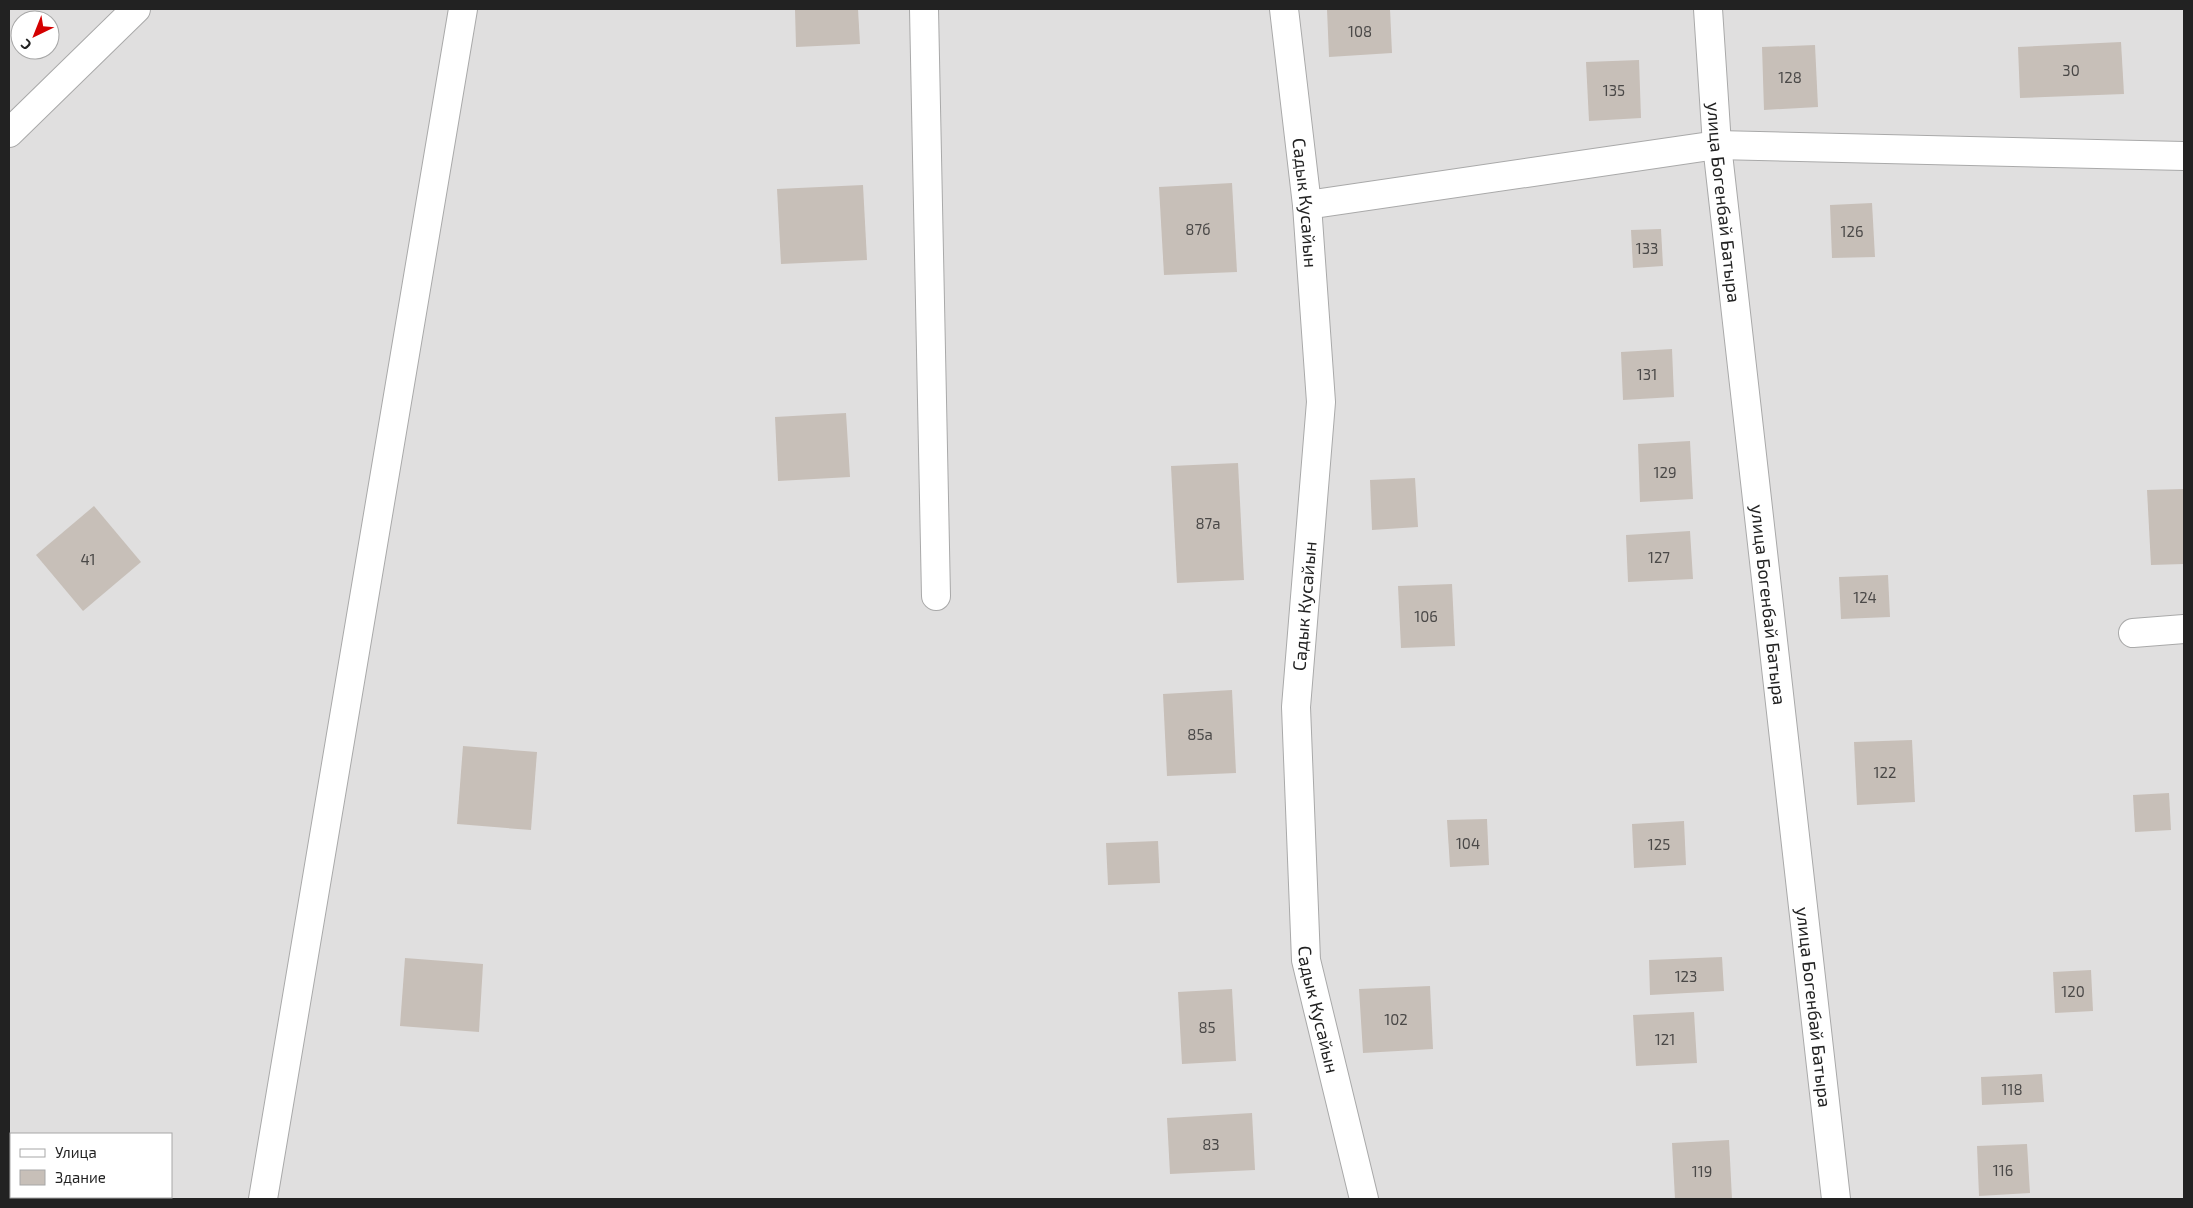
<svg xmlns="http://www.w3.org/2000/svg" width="2193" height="1208" viewBox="0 0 2193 1208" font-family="'Exo 2',sans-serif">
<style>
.residential{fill:#e0dfdf;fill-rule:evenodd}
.building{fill:#c7bfb8}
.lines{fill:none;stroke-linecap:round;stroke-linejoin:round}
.minor-casing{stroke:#a9a9a9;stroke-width:30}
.minor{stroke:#fff;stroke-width:28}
.labels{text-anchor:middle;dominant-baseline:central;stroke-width:4;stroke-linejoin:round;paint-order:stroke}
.number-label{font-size:15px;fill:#4b4948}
.street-label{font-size:18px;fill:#222;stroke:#fff}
</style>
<rect width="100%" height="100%" fill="#f2efe9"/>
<path class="residential" d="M9 9H2184V1199H9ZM20 20H50V50H20ZM11 1134H171V1197H11Z"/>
<g class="building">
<polygon points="795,9 858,9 860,44 796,47"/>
<polygon points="1327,9 1390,9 1392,53 1329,57"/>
<polygon points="2121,42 2124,94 2020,98 2018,47"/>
<polygon points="1815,45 1818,107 1764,110 1762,47"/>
<polygon points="1639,60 1641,118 1589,121 1586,62"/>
<polygon points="1232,183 1237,272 1164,275 1159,187"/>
<polygon points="863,185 867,260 781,264 777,189"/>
<polygon points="1872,203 1875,257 1832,258 1830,205"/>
<polygon points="1661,229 1663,266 1633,268 1631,230"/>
<polygon points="1672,349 1674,397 1623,400 1621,352"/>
<polygon points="846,413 850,477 778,481 775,417"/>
<polygon points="1690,441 1693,499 1640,502 1638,444"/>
<polygon points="1238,463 1244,580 1177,583 1171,466"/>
<polygon points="1415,478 1418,527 1372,530 1370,480"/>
<polygon points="2184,489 2184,564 2151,565 2147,490"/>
<polygon points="94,506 141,562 83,611 36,555"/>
<polygon points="1690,531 1693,579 1628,582 1626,535"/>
<polygon points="1888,575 1890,617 1841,619 1839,577"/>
<polygon points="1452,584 1455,646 1401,648 1398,586"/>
<polygon points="1232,690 1236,773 1167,776 1163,694"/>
<polygon points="1912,740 1915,802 1857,805 1854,742"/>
<polygon points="463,746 537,752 531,830 457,824"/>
<polygon points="2169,793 2171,830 2135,832 2133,795"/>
<polygon points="1487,819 1489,865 1450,867 1447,820"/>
<polygon points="1684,821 1686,865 1634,868 1632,824"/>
<polygon points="1158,841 1160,883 1108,885 1106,843"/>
<polygon points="1722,957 1724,991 1650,995 1649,960"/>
<polygon points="405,958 483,964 479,1032 400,1026"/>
<polygon points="2091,970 2093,1011 2055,1013 2053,972"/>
<polygon points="1430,986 1433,1049 1363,1053 1359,989"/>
<polygon points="1232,989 1236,1061 1182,1064 1178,992"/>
<polygon points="1694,1012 1697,1063 1636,1066 1633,1015"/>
<polygon points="2042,1074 2044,1102 1982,1105 1981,1077"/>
<polygon points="1252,1113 1255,1170 1170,1174 1167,1118"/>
<polygon points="1729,1140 1732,1199 1675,1199 1672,1143"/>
<polygon points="2027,1144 2030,1193 1979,1196 1977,1146"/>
</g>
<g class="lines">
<defs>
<g id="minor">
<polyline points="924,9 936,596"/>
<path id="s1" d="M1284 9 1307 205 1321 402 1296 707 1306 960 1364 1199"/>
<path id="s2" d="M1708 9 1717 145 1836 1199"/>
<polyline points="9,133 136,9"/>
<polyline points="1307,205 1717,145 2184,156"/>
<polyline points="2133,633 2184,629"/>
<polyline points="263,1199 463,9"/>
</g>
</defs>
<use href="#minor" class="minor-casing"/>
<use href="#minor" class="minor"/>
</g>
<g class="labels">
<g class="number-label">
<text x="1360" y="31">108</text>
<text x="2071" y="70">30</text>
<text x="1790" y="77">128</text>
<text x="1614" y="90">135</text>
<text x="1198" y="229">87б</text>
<text x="1852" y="231">126</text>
<text x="1647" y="248">133</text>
<text x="1647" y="374">131</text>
<text x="1665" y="472">129</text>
<text x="1208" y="523">87а</text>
<text x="1659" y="557">127</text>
<text x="88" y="559">41</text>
<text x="1865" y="597">124</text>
<text x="1426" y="616">106</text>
<text x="1200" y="734">85а</text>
<text x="1885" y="772">122</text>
<text x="1468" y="843">104</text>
<text x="1659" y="844">125</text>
<text x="1686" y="976">123</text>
<text x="2073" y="991">120</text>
<text x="1396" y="1019">102</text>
<text x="1207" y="1027">85</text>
<text x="1665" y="1039">121</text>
<text x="2012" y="1089">118</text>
<text x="1211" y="1144">83</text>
<text x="2003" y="1170">116</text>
<text x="1702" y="1171">119</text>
</g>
<g class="street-label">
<text stroke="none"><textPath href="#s2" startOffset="194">улица Богенбай Батыра</textPath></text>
<text stroke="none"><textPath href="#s1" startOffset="195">Садык Кусайын</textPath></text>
<text stroke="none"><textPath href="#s2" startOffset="599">улица Богенбай Батыра</textPath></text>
<text transform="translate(1304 606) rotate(-85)">Садык Кусайын</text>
<text stroke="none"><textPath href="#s2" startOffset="1004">улица Богенбай Батыра</textPath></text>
<text stroke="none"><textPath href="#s1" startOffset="1005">Садык Кусайын</textPath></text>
</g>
</g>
<rect width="2193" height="1208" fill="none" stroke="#222222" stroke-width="20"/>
<rect x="10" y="1133" width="162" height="65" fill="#ffffff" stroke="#a7a7a7"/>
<rect x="20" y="1149" width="25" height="8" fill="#ffffff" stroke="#a7a7a7"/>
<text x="55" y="1158" font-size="15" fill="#222222">Улица</text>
<rect x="20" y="1170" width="25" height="15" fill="#c7bfb8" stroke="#a7a7a7"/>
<text x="55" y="1183" font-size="15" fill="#222222">Здание</text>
<g transform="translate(35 35) rotate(223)"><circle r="24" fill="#ffffff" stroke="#a7a7a7"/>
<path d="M0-4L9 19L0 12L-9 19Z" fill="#d40000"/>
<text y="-8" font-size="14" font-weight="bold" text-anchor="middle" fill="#222222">С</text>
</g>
</svg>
